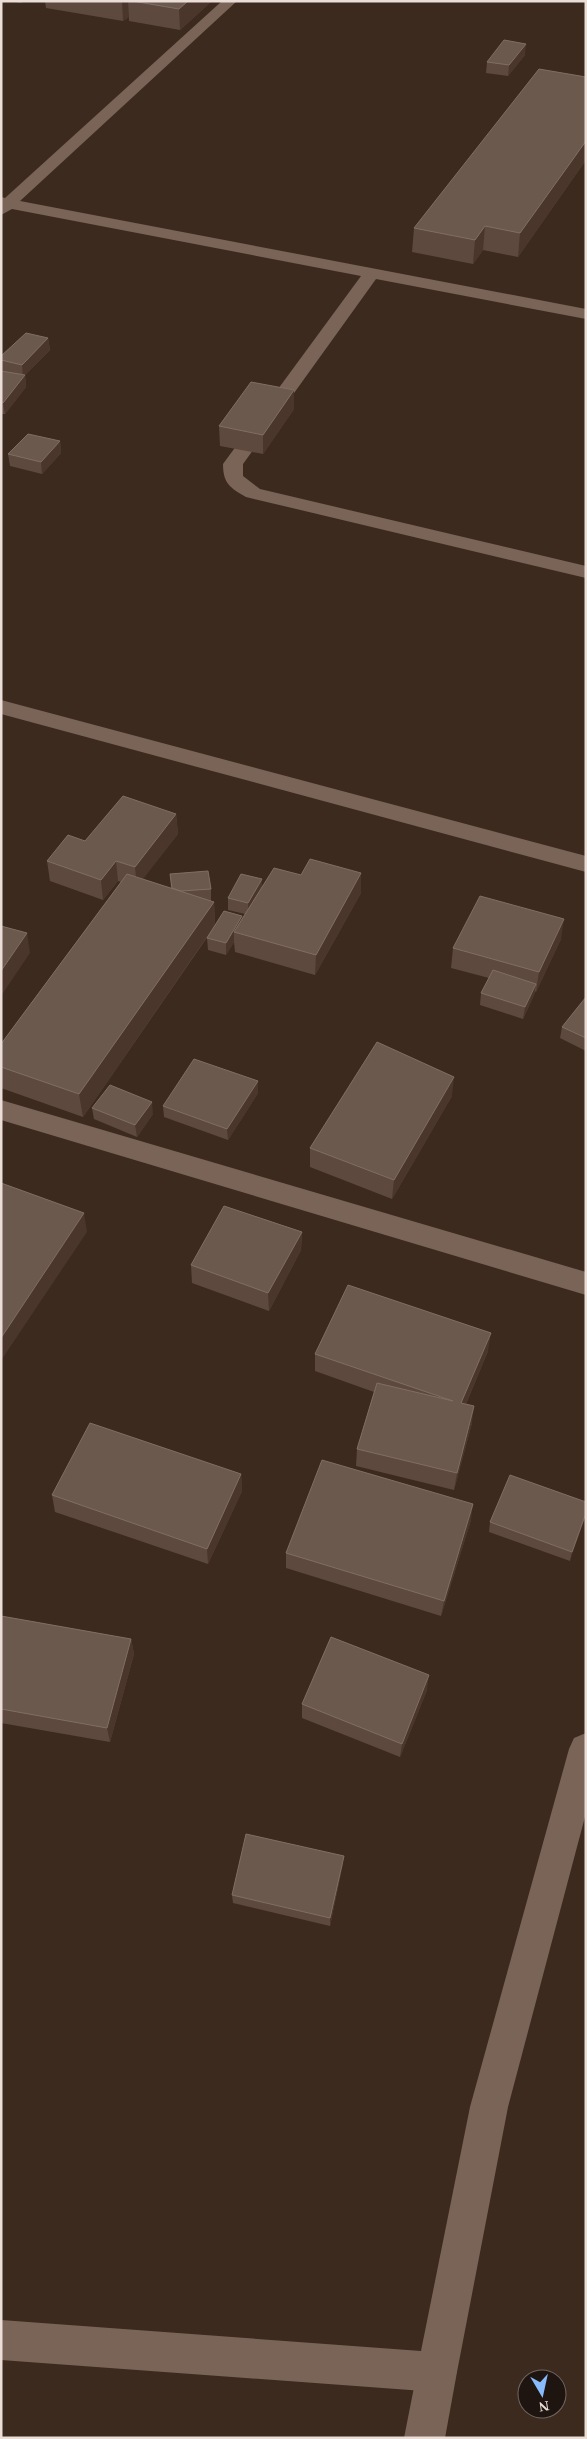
<svg xmlns="http://www.w3.org/2000/svg" width="587" height="2439" viewBox="0 0 587 2439" font-family="'Times New Roman',serif">
<style>
.lines{fill:none;stroke-linecap:round;stroke-linejoin:round}
.minor{fill:#7a6458;fill-rule:evenodd}
.tertiary{fill:#7a6458;fill-rule:evenodd}
.wall{fill:#5d493e}
.shaded-wall{fill:#4a362a}
.building{fill:#6c594e;stroke:#806e64}
</style>
<rect width="100%" height="100%" fill="#3d2a1f"/>
<g class="lines">
<g class="minor">
<path d="M222 1H237L20 201 586 309V319L376 279 243 464V476L260 489 586 566V578L246 497C230 488 223 483 223 464L361 276 12 209 1 215V197L5 198Z"/>
<polygon points="1,1100 586,1272 586,1295 1,1120"/>
<polygon points="437,2352 451,2358 457,2372 445,2438 404,2438 417,2372 423,2358"/>
</g>
<g class="tertiary">
<polygon points="1,700 586,856 586,872 1,714"/>
<polygon points="586,1733 586,1813 508,2107 457,2372 451,2386 437,2392 1,2360 1,2320 421,2351 470,2107 569,1749 574,1738"/>
</g>
</g>
<g class="wall">
<polygon points="9,1 23,1 21,3"/>
<polygon points="45,1 212,1 180,30 129,21 129,17 123,21 46,8"/>
<polygon points="525,55 508,76 486,73 487,62"/>
<polygon points="586,77 586,160 518,257 483,250 473,264 412,252 414,228"/>
<polygon points="48,338 50,350 25,375 26,387 5,414 1,414 1,352 2,356"/>
<polygon points="294,409 263,454 220,446 219,426"/>
<polygon points="60,441 61,453 42,474 10,466 8,454"/>
<polygon points="176,814 178,834 142,879 171,888 170,874 211,889 211,901 210,901 214,902 215,925 242,918 245,914 228,910 228,898 262,886 361,893 315,975 235,952 234,942 226,955 208,950 207,938 215,926 83,1117 1,1088 1,1044 121,882 118,881 103,900 50,881 47,861 85,841"/>
<polygon points="561,939 536,992 535,991 534,995 523,1019 480,1005 481,993 489,978 451,968 453,948"/>
<polygon points="586,997 586,1051 560,1038 562,1027"/>
<polygon points="258,1093 228,1140 164,1117 163,1106"/>
<polygon points="452,1096 392,1199 310,1167 310,1148"/>
<polygon points="92,1108 153,1114 137,1137 94,1119"/>
<polygon points="302,1232 301,1250 269,1311 192,1283 191,1265"/>
<polygon points="488,1351 466,1404 472,1423 454,1490 356,1466 357,1449 374,1392 315,1371 315,1354"/>
<polygon points="241,1474 242,1491 208,1564 55,1512 52,1495"/>
<polygon points="586,1502 570,1561 489,1532 490,1522"/>
<polygon points="471,1520 441,1616 286,1568 286,1553"/>
<polygon points="1,1616 131,1639 134,1654 110,1742 1,1723"/>
<polygon points="427,1690 400,1757 302,1718 302,1704"/>
<polygon points="343,1863 330,1926 233,1903 232,1895"/>
</g>
<g class="shaded-wall">
<polygon points="122,1 128,1 129,17 123,21"/>
<polygon points="188,1 212,1 180,30 179,9"/>
<polygon points="526,44 525,55 508,76 509,65"/>
<polygon points="586,141 586,160 518,257 520,233"/>
<polygon points="485,226 483,250 473,264 475,240"/>
<polygon points="48,338 50,350 23,377 22,365"/>
<polygon points="25,375 26,387 5,414 3,403"/>
<polygon points="294,390 294,409 263,454 263,435"/>
<polygon points="60,441 61,453 42,474 41,462"/>
<polygon points="176,814 178,834 137,887 135,867"/>
<polygon points="116,861 118,881 103,900 101,880"/>
<polygon points="361,873 361,893 315,975 316,955"/>
<polygon points="262,879 262,891 248,915 248,903"/>
<polygon points="214,902 215,925 83,1117 79,1094"/>
<polygon points="242,916 243,928 234,932 234,942 226,955 226,943"/>
<polygon points="564,919 561,939 536,992 539,972"/>
<polygon points="27,933 30,953 1,996 1,971"/>
<polygon points="536,984 534,995 523,1019 525,1007"/>
<polygon points="454,1077 452,1096 392,1199 394,1180"/>
<polygon points="258,1081 258,1093 228,1140 227,1129"/>
<polygon points="152,1102 153,1114 137,1137 135,1125"/>
<polygon points="84,1213 87,1232 2,1359 1,1354 1,1338"/>
<polygon points="302,1232 301,1250 269,1311 268,1293"/>
<polygon points="491,1333 488,1351 459,1420 461,1403"/>
<polygon points="474,1406 472,1423 454,1490 457,1473"/>
<polygon points="241,1474 242,1491 208,1564 207,1549"/>
<polygon points="473,1504 471,1520 441,1616 444,1601"/>
<polygon points="586,1513 586,1515 570,1561 572,1552"/>
<polygon points="131,1639 134,1654 110,1742 107,1728"/>
<polygon points="429,1675 427,1690 400,1757 402,1744"/>
<polygon points="344,1856 343,1863 330,1926 330,1918"/>
</g>
<g class="building">
<polygon points="132,1 188,1 179,9"/>
<polygon points="504,40 526,44 509,65 487,62"/>
<polygon points="539,69 586,77 586,141 520,233 485,226 475,240 414,228"/>
<polygon points="26,333 48,338 22,365 1,360 1,356"/>
<polygon points="1,371 25,375 3,403 1,402"/>
<polygon points="251,382 294,390 263,435 219,426"/>
<polygon points="28,434 60,441 41,462 8,454"/>
<polygon points="123,796 176,814 135,867 116,861 101,880 47,861 68,835 85,841"/>
<polygon points="310,859 361,873 316,955 234,932 274,868 301,875"/>
<polygon points="208,871 211,889 181,891 172,888 170,874"/>
<polygon points="127,874 214,902 79,1094 1,1067 1,1044"/>
<polygon points="241,874 262,879 248,903 228,898"/>
<polygon points="480,896 564,919 539,972 453,948"/>
<polygon points="224,911 242,916 226,943 207,938"/>
<polygon points="1,926 27,933 1,971"/>
<polygon points="493,970 536,984 525,1007 481,993"/>
<polygon points="586,997 586,1038 562,1027"/>
<polygon points="377,1042 454,1077 394,1180 310,1148"/>
<polygon points="194,1059 258,1081 227,1129 163,1106"/>
<polygon points="110,1085 152,1102 135,1125 92,1108"/>
<polygon points="1,1183 84,1213 1,1338"/>
<polygon points="224,1206 302,1232 268,1293 191,1265"/>
<polygon points="348,1285 491,1333 461,1403 474,1406 457,1473 357,1449 377,1383 453,1401 315,1354"/>
<polygon points="90,1423 241,1474 207,1549 52,1495"/>
<polygon points="322,1460 473,1504 444,1601 286,1553"/>
<polygon points="510,1475 586,1502 586,1513 572,1552 490,1522"/>
<polygon points="1,1616 131,1639 107,1728 1,1709"/>
<polygon points="331,1637 429,1675 402,1744 302,1704"/>
<polygon points="246,1834 344,1856 330,1918 232,1895"/>
</g>
<rect width="587" height="2439" fill="none" stroke="#eaded7" stroke-width="5"/>
<g transform="translate(542 2394) rotate(171)"><circle r="24" fill="#1e1510" stroke="#706560"/>
<path d="M0-4L9 19L0 12L-9 19Z" fill="#88bafc"/>
<text y="-8" font-size="14" font-weight="bold" text-anchor="middle" fill="#eaded7">N</text>
</g>
</svg>
